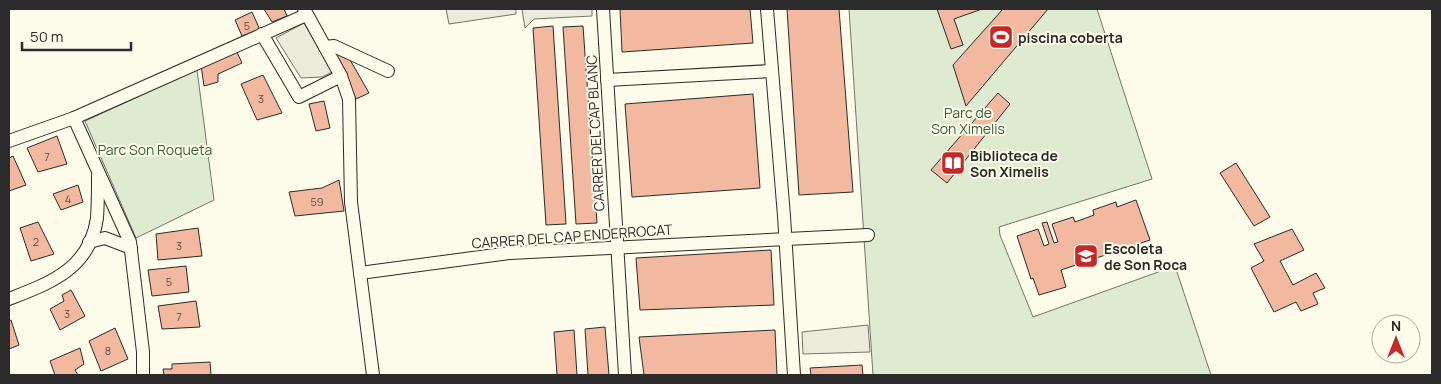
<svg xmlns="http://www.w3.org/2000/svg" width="1441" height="384" viewBox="0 0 1441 384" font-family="Manrope,sans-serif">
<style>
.green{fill:#deebd1;stroke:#74746e}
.parking{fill:#eceadb;stroke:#74746e}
.building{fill:#f2b8a0;stroke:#2b2b2b}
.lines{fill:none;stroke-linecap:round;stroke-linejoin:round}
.minor-casing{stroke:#2b2b2b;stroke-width:14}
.minor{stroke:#fdfbea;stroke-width:12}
.labels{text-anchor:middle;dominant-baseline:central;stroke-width:4;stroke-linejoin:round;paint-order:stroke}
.number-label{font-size:11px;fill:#5d4e48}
.poi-label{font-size:14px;font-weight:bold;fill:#2b2b2b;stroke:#fdfbea;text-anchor:start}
.park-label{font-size:14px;fill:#34623c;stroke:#fdfbea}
.street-label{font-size:14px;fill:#2b2b2b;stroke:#fdfbea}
</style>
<rect width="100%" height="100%" fill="#fdfbea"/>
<g class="green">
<polygon points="849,9 1097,9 1152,179 999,227 1000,235 1033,317 1175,266 1211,375 873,375"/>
<polygon points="197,70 214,200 136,238 85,121"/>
</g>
<g class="parking">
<polygon points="446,9 516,9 516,14 449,24"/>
<polygon points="522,9 592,9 592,16 534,19 525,28"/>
<polygon points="304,23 332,72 322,77 301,78 276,38"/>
<polygon points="868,325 870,352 803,354 802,332"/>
</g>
<g class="building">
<polygon points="264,9 284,9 287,16 272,22"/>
<polygon points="620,9 750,9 753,43 622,52"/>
<polygon points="787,9 839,9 853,192 799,195"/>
<polygon points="937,9 982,9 954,19 963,45 951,49"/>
<polygon points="1003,9 1048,9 966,106 953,65"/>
<polygon points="252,12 260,30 242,36 235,20"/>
<polygon points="553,26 566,224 546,225 533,28"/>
<polygon points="583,26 597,223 576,224 563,27"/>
<polygon points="236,50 242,63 218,74 218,82 204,86 201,65"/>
<polygon points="345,51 369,93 356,99 335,55"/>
<polygon points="263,75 282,113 257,120 241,84"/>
<polygon points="998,93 1010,104 947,183 931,170"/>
<polygon points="753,94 760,188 632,197 625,104"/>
<polygon points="324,101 330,128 316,131 309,104"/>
<polygon points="57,136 67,164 38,172 27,148"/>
<polygon points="13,156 26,185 9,191 9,158"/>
<polygon points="1236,163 1270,217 1254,226 1220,173"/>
<polygon points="339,180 344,211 295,216 289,192 322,188"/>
<polygon points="78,185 83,202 61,210 53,194"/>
<polygon points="1136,200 1150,240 1061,270 1066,287 1039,295 1033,278 1031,279 1017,236 1038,229 1044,246 1049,244 1042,223 1047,222 1054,243 1058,242 1052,224 1073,217 1075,222 1094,215 1093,210 1116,202 1117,207"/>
<polygon points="38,222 54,254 31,261 20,228"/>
<polygon points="198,228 202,256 158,260 156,234"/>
<polygon points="1292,229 1304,250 1280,261 1293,285 1316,273 1325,288 1313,293 1318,304 1301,311 1296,302 1274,312 1251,268 1264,261 1254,244"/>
<polygon points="771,250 774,305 640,310 636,258"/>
<polygon points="186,266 189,292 152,296 148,270"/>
<polygon points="71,290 85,316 60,330 50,309 64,301 62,295"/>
<polygon points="196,301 200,327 162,329 158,306"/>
<polygon points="11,320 19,345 9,349 9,321"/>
<polygon points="605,327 609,375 588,375 585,329"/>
<polygon points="115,328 128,359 101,371 89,341"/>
<polygon points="574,330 577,375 557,375 554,332"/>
<polygon points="775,330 777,375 644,375 639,337"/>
<polygon points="80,348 84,364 75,370 78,375 55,375 50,361"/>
<polygon points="210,362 211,375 164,375 163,369 172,369 172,364"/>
<polygon points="862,365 863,375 811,375 810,368"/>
</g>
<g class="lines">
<defs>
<g id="minor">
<polyline points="304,9 341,76 349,99 351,202 373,375"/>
<polyline points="603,9 625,375"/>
<polyline points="767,9 784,216 794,375"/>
<polyline points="262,34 299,97 341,76"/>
<polyline points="325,47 334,46 388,71"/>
<polyline points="607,80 771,71"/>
<polyline points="74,118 130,242 143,352 143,375"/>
<polyline points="9,141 74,118 306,15"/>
<polyline points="89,242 105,238 131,248"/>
<polyline points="360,273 510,253 868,235"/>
<path d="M9 299C50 283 90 269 97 218 98 204 98 189 98 176"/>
</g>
</defs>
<use href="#minor" class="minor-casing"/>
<use href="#minor" class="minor"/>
</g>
<defs>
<symbol id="stadium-square" viewBox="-11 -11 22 22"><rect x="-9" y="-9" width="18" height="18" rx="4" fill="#c62828" stroke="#fdfbea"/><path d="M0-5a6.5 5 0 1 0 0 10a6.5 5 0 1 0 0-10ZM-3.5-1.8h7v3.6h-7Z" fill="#fff"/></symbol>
<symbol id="library-square" viewBox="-11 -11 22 22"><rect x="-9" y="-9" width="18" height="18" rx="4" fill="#c62828" stroke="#fdfbea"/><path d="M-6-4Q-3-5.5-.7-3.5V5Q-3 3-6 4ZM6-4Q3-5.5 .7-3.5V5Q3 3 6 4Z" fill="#fff"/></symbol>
<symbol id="school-square" viewBox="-11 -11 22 22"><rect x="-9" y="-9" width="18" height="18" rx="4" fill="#c62828" stroke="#fdfbea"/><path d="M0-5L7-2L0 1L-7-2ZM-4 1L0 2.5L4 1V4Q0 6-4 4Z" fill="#fff"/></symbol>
</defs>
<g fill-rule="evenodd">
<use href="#stadium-square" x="987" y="23" width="28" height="28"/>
<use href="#library-square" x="939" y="149" width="28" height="28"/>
<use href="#school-square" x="1072" y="242" width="28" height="28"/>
</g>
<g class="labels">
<g class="number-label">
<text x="247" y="25">5</text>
<text x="261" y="98">3</text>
<text x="47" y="156">7</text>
<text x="68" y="198">4</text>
<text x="317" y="201">59</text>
<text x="36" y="241">2</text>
<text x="179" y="245">3</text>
<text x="169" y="281">5</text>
<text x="67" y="313">3</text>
<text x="179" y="316">7</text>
<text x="108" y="350">8</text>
</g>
<g class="poi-label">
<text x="1018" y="37">piscina coberta</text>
<text x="970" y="155">Biblioteca de<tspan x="970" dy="16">Son Ximelis</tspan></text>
<text x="1104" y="248">Escoleta<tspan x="1104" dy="16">de Son Roca</tspan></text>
</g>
<g class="park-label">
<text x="968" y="112">Parc de<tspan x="968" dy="16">Son Ximelis</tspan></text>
<text x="155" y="149">Parc Son Roqueta</text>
</g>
<g class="street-label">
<text transform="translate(595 133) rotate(-93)">CARRER DEL CAP BLANC</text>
<text transform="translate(572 236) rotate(-4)">CARRER DEL CAP ENDERROCAT</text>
</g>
</g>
<rect width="1441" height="384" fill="none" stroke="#2b2b2b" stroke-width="20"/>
<g transform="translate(1396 339)"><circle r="24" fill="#fdfbea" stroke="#a9a89e"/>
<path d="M0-4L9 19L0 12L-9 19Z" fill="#c62828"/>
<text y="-8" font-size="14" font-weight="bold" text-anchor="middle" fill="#2b2b2b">N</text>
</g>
<path d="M22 42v8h109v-8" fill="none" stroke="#2b2b2b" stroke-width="2.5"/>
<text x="30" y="42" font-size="15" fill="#2b2b2b" stroke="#fdfbea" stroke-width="4" paint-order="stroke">50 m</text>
</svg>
